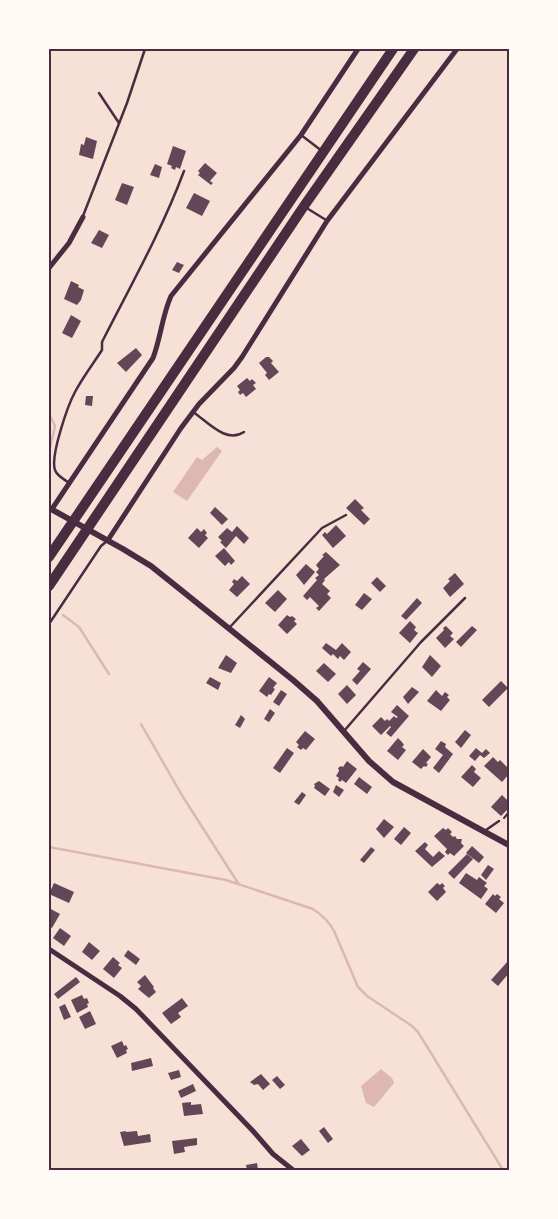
<svg xmlns="http://www.w3.org/2000/svg" width="558" height="1219" viewBox="0 0 558 1219" font-family="Figtree,sans-serif">
<style>
.water{fill:#dcb8b0}
.lines{fill:none;stroke-linecap:round;stroke-linejoin:round}
.stream{stroke:#dcb8b0;stroke-width:2.5}
.building{fill:#644757}
.path{stroke:#4a2c40;stroke-width:2}
.service{stroke:#4a2c40;stroke-width:2.5}
.minor{stroke:#4a2c40;stroke-width:5}
.tertiary{stroke:#4a2c40;stroke-width:6}
.motorway{stroke:#4a2c40;stroke-width:10}
.neatline{fill:none;stroke:#4a2c40;stroke-width:2}
</style>
<rect width="100%" height="100%" fill="#f7e1d7"/>
<g class="water">
<polygon points="217,447 222,451 187,501 173,492 197,457 202,460"/>
<polygon points="381,1069 392,1078 394,1083 374,1107 366,1103 361,1086"/>
</g>
<g class="lines">
<g class="stream">
<polyline points="110,50 110,49"/>
<polyline points="49,414 55,426 49,452"/>
<polyline points="63,615 79,627 109,674"/>
<polyline points="141,724 183,797 238,883"/>
<path d="M49 847 226 880 313 909C322 915 329 921 334 931L358 987 367 996 412 1026 418 1032 503 1170"/>
</g>
</g>
<g class="building">
<polygon points="86,137 97,141 93,159 79,155 81,144 84,145"/>
<polygon points="173,146 186,151 180,169 176,167 175,170 171,168 172,166 167,164"/>
<polygon points="205,163 217,173 210,181 213,183 211,185 198,175 200,173 198,171"/>
<polygon points="155,164 162,167 159,178 150,175"/>
<polygon points="122,183 134,187 127,205 115,200"/>
<polygon points="194,193 210,201 202,216 186,208"/>
<polygon points="99,230 109,235 102,248 91,243"/>
<polygon points="177,262 184,265 179,273 172,270"/>
<polygon points="71,281 79,285 78,287 84,290 81,300 77,305 64,299"/>
<polygon points="71,315 81,321 72,338 62,333"/>
<polygon points="136,348 142,355 126,372 117,363"/>
<polygon points="266,357 269,357 273,361 271,363 279,372 269,380 265,375 267,373 259,363"/>
<polygon points="247,378 250,381 252,379 256,383 253,385 256,389 246,397 243,393 240,395 238,392 240,390 237,386"/>
<polygon points="86,396 93,396 92,406 85,405"/>
<polygon points="355,499 364,508 361,510 370,519 364,525 346,508"/>
<polygon points="215,507 228,519 222,525 210,513"/>
<polygon points="336,525 346,536 333,548 322,535 325,532 327,534"/>
<polygon points="237,526 249,538 244,544 236,536 226,548 220,542 222,541 218,537 227,528 232,532"/>
<polygon points="197,528 201,532 204,529 207,533 205,535 208,538 199,548 188,538"/>
<polygon points="224,548 235,561 231,565 229,562 225,566 215,556"/>
<polygon points="326,552 340,565 324,579 325,580 322,584 330,591 327,594 331,598 319,611 316,608 319,606 310,597 307,600 303,596 317,580 315,578 319,575 316,572 319,569 316,565 324,556 322,555"/>
<polygon points="306,564 315,572 304,585 296,575"/>
<polygon points="455,573 464,584 450,597 443,588 450,581 448,579"/>
<polygon points="242,576 250,584 237,597 229,590 234,584 232,582 234,579 237,581"/>
<polygon points="377,577 386,586 380,592 371,583"/>
<polygon points="278,590 287,599 275,612 265,603"/>
<polygon points="364,593 372,599 362,610 355,605"/>
<polygon points="417,598 422,603 406,620 401,616"/>
<polygon points="287,615 290,617 292,616 296,619 294,621 297,624 287,634 278,625"/>
<polygon points="410,621 416,627 414,630 418,633 410,643 399,633"/>
<polygon points="446,626 453,633 450,636 454,639 445,648 436,638 444,630 443,628"/>
<polygon points="472,626 477,630 461,647 456,642"/>
<polygon points="326,643 336,650 342,643 351,652 344,660 340,656 338,659 333,654 331,656 322,648"/>
<polygon points="226,655 237,663 231,673 218,668"/>
<polygon points="430,655 441,666 432,677 422,667"/>
<polygon points="363,662 371,669 357,685 352,680 360,671 357,669"/>
<polygon points="324,663 336,674 328,682 316,671"/>
<polygon points="210,677 221,683 218,690 206,683"/>
<polygon points="269,677 277,683 273,688 275,689 271,695 269,694 267,697 259,691"/>
<polygon points="501,681 508,688 489,707 482,700"/>
<polygon points="347,685 356,695 347,704 338,694"/>
<polygon points="412,687 419,692 408,704 403,697"/>
<polygon points="281,690 287,694 279,706 273,702"/>
<polygon points="436,690 442,696 445,692 449,695 447,697 450,700 441,711 427,701"/>
<polygon points="397,705 409,716 391,737 386,733 391,727 390,726 381,735 372,726 381,717 385,721 387,719 389,721 394,716 396,718 398,717 391,712"/>
<polygon points="270,709 275,713 269,722 264,719"/>
<polygon points="241,715 245,719 240,728 235,725"/>
<polygon points="465,730 471,735 461,748 455,742"/>
<polygon points="305,731 315,739 306,750 303,748 301,750 297,747 299,745 296,742"/>
<polygon points="398,738 402,742 404,745 402,747 406,750 398,760 387,751"/>
<polygon points="441,741 446,744 445,747 453,754 439,773 433,768 443,755 435,749"/>
<polygon points="287,748 294,753 280,773 273,768"/>
<polygon points="476,748 482,753 486,749 490,753 484,758 480,755 475,761 469,756"/>
<polygon points="423,749 431,757 426,763 428,764 426,767 424,766 421,769 412,762"/>
<polygon points="493,757 498,762 500,760 509,769 509,774 502,782 484,766"/>
<polygon points="347,761 357,769 346,783 342,780 340,782 338,780 339,778 336,776 339,771 338,768 341,766 343,767"/>
<polygon points="472,765 476,769 474,772 481,778 473,787 461,777"/>
<polygon points="359,777 372,787 367,794 354,784"/>
<polygon points="319,781 330,789 325,796 314,788 315,786 314,784"/>
<polygon points="336,785 344,790 339,797 333,792"/>
<polygon points="302,792 306,795 299,805 294,802"/>
<polygon points="502,795 509,802 509,808 501,816 491,807"/>
<polygon points="384,819 394,827 384,838 376,829"/>
<polygon points="404,827 411,833 401,845 394,839"/>
<polygon points="443,828 446,830 448,828 452,832 450,834 453,837 455,836 457,839 462,839 461,843 464,846 454,856 450,853 448,855 445,852 447,849 434,836"/>
<polygon points="425,842 428,845 425,849 433,857 439,851 445,856 432,867 415,851"/>
<polygon points="472,846 484,857 479,863 466,853"/>
<polygon points="371,847 375,850 364,863 360,860"/>
<polygon points="467,854 473,859 454,879 448,873"/>
<polygon points="488,865 494,869 486,880 481,875"/>
<polygon points="466,873 477,880 479,877 487,883 484,886 488,889 481,899 459,883"/>
<polygon points="54,883 74,892 69,903 49,894"/>
<polygon points="437,883 440,885 442,883 445,886 443,888 446,892 437,901 428,892"/>
<polygon points="493,894 495,896 497,894 501,897 499,899 504,903 496,913 485,904"/>
<polygon points="49,908 60,914 52,928 49,926"/>
<polygon points="60,928 71,936 64,946 53,938"/>
<polygon points="89,942 100,951 92,960 82,952"/>
<polygon points="128,950 140,959 136,965 124,956"/>
<polygon points="113,957 120,963 118,965 122,968 114,978 103,969"/>
<polygon points="508,961 509,973 498,986 491,980"/>
<polygon points="145,975 154,987 153,988 156,992 149,998 138,989 141,986 137,982"/>
<polygon points="76,977 80,982 58,999 54,994"/>
<polygon points="82,995 84,999 87,998 89,1003 87,1004 88,1007 77,1013 71,1000"/>
<polygon points="182,998 188,1006 178,1013 181,1017 171,1024 162,1013"/>
<polygon points="65,1004 71,1017 64,1020 59,1007"/>
<polygon points="90,1011 96,1024 85,1029 79,1017"/>
<polygon points="122,1041 124,1046 126,1045 128,1049 126,1050 127,1053 117,1058 111,1046"/>
<polygon points="151,1058 153,1066 132,1071 131,1063"/>
<polygon points="179,1070 181,1077 171,1080 168,1073"/>
<polygon points="261,1074 270,1084 263,1090 258,1084 254,1085 250,1082"/>
<polygon points="277,1076 285,1085 280,1089 272,1080"/>
<polygon points="193,1084 196,1091 181,1098 178,1091"/>
<polygon points="191,1102 191,1105 201,1104 203,1114 184,1116 182,1103"/>
<polygon points="324,1127 333,1139 328,1143 319,1131"/>
<polygon points="126,1131 126,1132 137,1131 138,1136 150,1134 151,1142 124,1146 120,1132"/>
<polygon points="197,1138 197,1145 184,1147 185,1152 174,1154 172,1141"/>
<polygon points="301,1139 310,1150 302,1156 292,1146"/>
<polygon points="257,1163 258,1170 247,1170 246,1165"/>
</g>
<g class="lines">
<polyline class="path" points="504,818 509,812"/>
<g class="service">
<polyline points="99,93 119,123"/>
<polyline points="301,135 322,151"/>
<polyline points="305,207 326,220"/>
<polyline points="83,216 127,103 145,49"/>
<path d="M193 412C208 422 226 444 244 432"/>
<path d="M69 483C64 479 57 476 55 470 50 456 68 405 75 392 83 377 93 364 102 350V342C131 285 162 230 184 171"/>
<polyline points="49,624 101,546 107,541"/>
<polyline points="230,627 322,528 346,515"/>
<polyline points="344,731 421,642 465,598"/>
<polyline points="486,830 499,821"/>
</g>
<g class="minor">
<polyline points="49,268 69,243 83,217"/>
<path d="M52 509 153 358C161 337 162 316 171 296L301 135 358 49"/>
<polyline points="108,540 181,428 199,404 234,368 242,357 327,221 457,49"/>
<polyline points="49,949 120,996 136,1009 253,1131 273,1154 293,1170"/>
</g>
<polyline class="tertiary" points="49,508 123,549 151,566 176,586 293,680 317,701 369,761 393,782 509,845"/>
<g class="motorway">
<polyline points="49,557 393,49"/>
<polyline points="49,586 304,206 414,49"/>
</g>
</g>
<rect width="558" height="1219" fill="none" stroke="#fffaf5" stroke-width="100"/>
<rect x="50" y="50" width="458" height="1119" class="neatline"/>
</svg>
